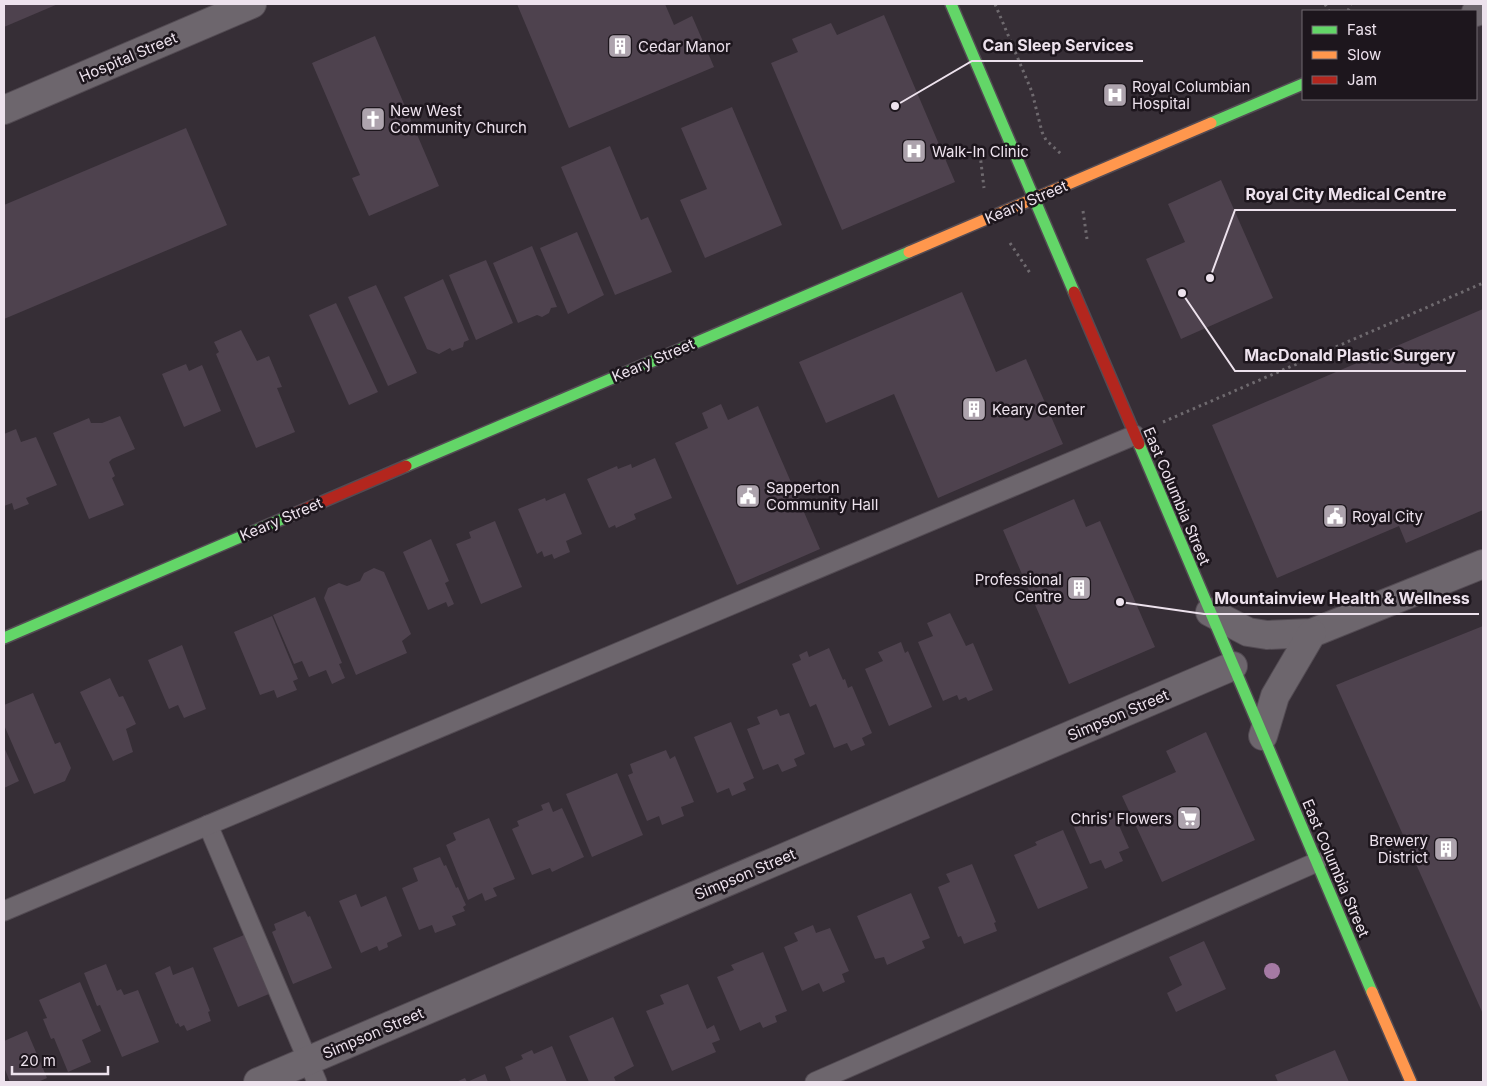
<svg xmlns="http://www.w3.org/2000/svg" width="1487" height="1086" viewBox="0 0 1487 1086" font-family="Inter,sans-serif">
<style>
.building{fill:#4e424e}
.lines{fill:none;stroke-linecap:round;stroke-linejoin:round}
.lane-casing{stroke:#534b53;stroke-width:21}
.street-casing{stroke:#534b53;stroke-width:30}
.fast-casing{stroke:#534b53;stroke-width:14}
.slow-casing{stroke:#534b53;stroke-width:14}
.jam-casing{stroke:#534b53;stroke-width:14}
.path{stroke:#6f6a6f;stroke-width:3;stroke-dasharray:2.5 4;stroke-linecap:butt}
.lane{stroke:#6d666d;stroke-width:19}
.street{stroke:#6d666d;stroke-width:28}
.fast{stroke:#63d668;stroke-width:11}
.slow{stroke:#ff974d;stroke-width:11}
.jam{stroke:#b3261e;stroke-width:11}
.tree{fill:#a57aa4}
.labels{text-anchor:middle;dominant-baseline:central;stroke-width:5;stroke-linejoin:round;paint-order:stroke}
.poi-label{font-size:15px;fill:#ede2ed;stroke:#1d161d;text-anchor:start}
.street-label{font-size:15px;fill:#ede2ed;stroke:#1d161d}
.leader{fill:none;stroke:#ede2ed;stroke-width:2}
.callout-dot{fill:#ede2ed;stroke:#1d161d;stroke-width:2}
.callout-label{font-size:16px;text-anchor:middle;font-weight:bold;fill:#ede2ed;stroke:#1d161d;stroke-width:5;stroke-linejoin:round;paint-order:stroke}
</style>
<rect width="100%" height="100%" fill="#362e36"/>
<g class="building">
<polygon points="4,4 58,4 4,27"/>
<polygon points="517,4 665,4 674,25 692,16 714,67 569,128"/>
<polygon points="884,15 955,182 842,230 771,63 798,52 792,39 831,23 837,35"/>
<polygon points="375,36 439,186 369,216 352,178 360,175 312,63"/>
<polygon points="732,107 782,225 705,258 680,200 707,189 681,128"/>
<polygon points="186,128 227,225 4,319 4,205"/>
<polygon points="610,146 641,220 648,217 672,272 615,295 561,167"/>
<polygon points="1221,180 1273,298 1181,339 1146,259 1185,242 1168,204"/>
<polygon points="577,232 604,295 568,314 540,248"/>
<polygon points="532,246 557,307 551,308 549,313 542,317 537,315 518,323 493,263"/>
<polygon points="486,260 513,323 476,340 449,275"/>
<polygon points="443,279 469,340 464,342 463,347 452,351 450,348 439,354 427,349 404,297"/>
<polygon points="376,285 417,373 388,386 348,297"/>
<polygon points="962,292 996,372 1026,359 1063,444 938,498 894,394 826,423 799,362"/>
<polygon points="336,303 378,392 349,405 309,315"/>
<polygon points="1483,309 1483,510 1406,543 1399,526 1277,578 1212,425"/>
<polygon points="241,330 257,361 269,356 282,387 277,388 295,432 256,448 216,354 219,352 214,342"/>
<polygon points="186,364 189,371 202,365 221,411 184,427 162,374"/>
<polygon points="721,404 728,420 758,406 820,549 737,585 675,443 708,428 702,413"/>
<polygon points="120,416 135,449 112,459 109,462 115,476 112,478 124,505 89,519 53,433 89,418 91,423 102,423"/>
<polygon points="16,429 21,442 36,437 57,485 26,498 29,504 14,510 12,503 4,506 4,434"/>
<polygon points="655,458 672,498 634,514 636,519 616,528 615,525 609,528 587,479 617,466 618,469 631,464 632,468"/>
<polygon points="565,493 582,534 566,541 570,552 554,559 552,554 544,557 542,551 537,554 518,509 545,498 546,501"/>
<polygon points="1074,499 1086,527 1100,521 1155,647 1069,684 1003,530"/>
<polygon points="495,521 522,587 481,604 456,544 471,538 469,532"/>
<polygon points="431,539 449,581 445,583 454,604 448,607 446,602 428,610 403,552"/>
<polygon points="374,568 384,572 411,634 402,641 407,653 356,675 324,598 328,588 339,583 347,586 360,581 364,573"/>
<polygon points="315,597 342,663 339,664 345,678 332,684 326,670 309,677 302,661 294,664 273,615"/>
<polygon points="950,613 966,646 973,643 993,690 968,701 966,697 959,700 957,695 943,701 918,642 933,636 927,623"/>
<polygon points="272,616 298,679 293,681 297,690 277,698 274,690 260,695 234,632"/>
<polygon points="1483,626 1483,1014 1336,685"/>
<polygon points="901,642 905,653 908,651 932,707 889,726 865,669 883,661 878,652"/>
<polygon points="182,645 206,709 184,718 178,705 169,709 148,660"/>
<polygon points="829,648 843,680 845,679 848,688 852,686 872,733 862,738 865,745 851,751 847,743 834,748 816,704 810,707 792,664 801,660 799,655 807,651 809,657"/>
<polygon points="110,678 119,697 123,696 136,724 126,729 133,752 113,761 80,692"/>
<polygon points="33,693 55,744 60,742 71,768 65,781 34,794 4,725 4,705"/>
<polygon points="777,709 780,716 789,713 805,754 794,759 797,766 782,772 778,764 763,770 747,729 760,724 757,717"/>
<polygon points="731,722 754,778 743,783 746,790 732,796 729,788 717,793 694,737"/>
<polygon points="1206,732 1255,840 1162,882 1122,796 1176,772 1166,751"/>
<polygon points="4,747 19,781 4,788"/>
<polygon points="666,750 670,759 675,756 694,802 681,807 684,816 662,825 659,816 647,821 628,775 633,773 630,764"/>
<polygon points="617,773 643,835 592,857 566,794"/>
<polygon points="549,802 553,812 562,808 584,857 552,872 550,868 532,875 512,829 519,826 517,821 543,810 541,805"/>
<polygon points="1100,812 1102,816 1113,812 1129,848 1119,852 1123,861 1105,869 1101,860 1090,864 1074,827"/>
<polygon points="489,818 515,879 493,888 497,896 485,901 482,893 468,900 446,845 456,840 453,833"/>
<polygon points="1063,830 1088,888 1038,909 1014,855 1037,845 1035,842"/>
<polygon points="440,857 444,866 446,865 456,888 458,887 466,905 463,907 465,911 452,916 456,925 435,933 432,925 419,930 402,888 418,881 413,868"/>
<polygon points="972,864 996,922 994,923 997,931 964,944 961,936 958,937 938,887 950,882 946,874"/>
<polygon points="911,893 930,938 922,941 925,948 887,965 884,957 875,959 857,916"/>
<polygon points="356,894 361,907 386,896 402,936 387,943 388,947 379,951 377,946 361,953 339,901"/>
<polygon points="305,911 308,917 310,916 332,968 293,984 272,932 276,930 274,924"/>
<polygon points="813,925 816,933 830,928 849,971 842,974 845,982 823,992 819,983 802,991 784,947 798,941 794,933"/>
<polygon points="251,932 276,991 238,1007 213,948"/>
<polygon points="1204,941 1226,989 1176,1012 1167,993 1182,985 1169,957"/>
<polygon points="763,952 787,1011 775,1016 777,1022 763,1028 760,1022 740,1031 717,977 734,970 731,965"/>
<polygon points="106,964 117,991 121,989 124,995 138,990 159,1042 122,1057 100,1005 97,1006 84,973"/>
<polygon points="170,966 173,975 193,967 210,1011 208,1012 211,1021 187,1031 184,1025 180,1027 178,1023 176,1024 155,973"/>
<polygon points="80,982 101,1031 82,1040 91,1062 68,1072 54,1038 51,1039 43,1019 47,1018 39,1000"/>
<polygon points="688,984 707,1029 714,1025 720,1040 712,1043 716,1052 672,1071 646,1011 664,1004 660,995"/>
<polygon points="613,1017 634,1066 614,1077 616,1082 589,1082 569,1036"/>
<polygon points="27,1031 47,1078 38,1082 10,1082 4,1067 4,1041"/>
<polygon points="552,1046 567,1082 511,1082 505,1067 523,1059 521,1055 532,1050 534,1054"/>
<polygon points="1335,1050 1349,1082 1278,1082 1275,1075"/>
<polygon points="485,1074 488,1082 456,1082 465,1078 467,1082"/>
</g>
<g class="lines">
<defs>
<g id="lane">
<polyline points="208,825 317,1082"/>
<polyline points="4,911 1135,435"/>
<polyline points="815,1082 1317,862"/>
</g>
<g id="street">
<polyline points="1476,12 1483,9"/>
<polyline points="4,110 252,4"/>
<polyline points="1210,612 1248,632 1267,635 1312,633 1483,564"/>
<polyline points="1263,736 1275,696 1312,633"/>
<polyline points="258,1082 1233,666"/>
</g>
<g id="fast">
<polyline points="951,4 1074,292"/>
<polyline points="1211,123 1303,84"/>
<polyline points="1139,444 1372,992"/>
<polyline points="406,466 909,252"/>
<polyline points="4,638 287,517"/>
</g>
<g id="slow">
<polyline points="909,252 1211,123"/>
<polyline points="1372,992 1411,1082"/>
</g>
<g id="jam">
<polyline points="1074,292 1139,444"/>
<polyline points="287,517 406,466"/>
</g>
</defs>
<use href="#lane" class="lane-casing"/>
<use href="#street" class="street-casing"/>
<use href="#fast" class="fast-casing"/>
<use href="#slow" class="slow-casing"/>
<use href="#jam" class="jam-casing"/>
<g class="path">
<polyline points="995,4 1032,92 1042,132 1046,140 1061,154"/>
<polyline points="1325,4 1329,11"/>
<polyline points="1348,11 1351,4"/>
<polyline points="980,154 984,188"/>
<polyline points="1083,211 1087,239"/>
<polyline points="1010,243 1030,273"/>
<polyline points="1163,422 1483,283"/>
</g>
<use href="#lane" class="lane"/>
<use href="#street" class="street"/>
<use href="#fast" class="fast"/>
<use href="#slow" class="slow"/>
<use href="#jam" class="jam"/>
</g>
<circle class="tree" cx="1272" cy="971" r="8"/>
<defs>
<symbol id="building-square" viewBox="-11 -11 22 22"><rect x="-9" y="-9" width="18" height="18" rx="4" fill="#ada3ad" stroke="#1d161d"/><path d="M-4-6H4V6H1V3H-1V6H-4ZM-2.5-4.3h1.7v1.8h-1.7ZM.8-4.3h1.7v1.8H.8ZM-2.5-1h1.7V.8h-1.7ZM.8-1h1.7V.8H.8Z" fill="#fff"/></symbol>
<symbol id="hospital-square" viewBox="-11 -11 22 22"><rect x="-9" y="-9" width="18" height="18" rx="4" fill="#ada3ad" stroke="#1d161d"/><path d="M-5-5h3v3.5h4V-5h3V5h-3V1.5h-4V5h-3Z" fill="#fff"/></symbol>
<symbol id="church-square" viewBox="-11 -11 22 22"><rect x="-9" y="-9" width="18" height="18" rx="4" fill="#ada3ad" stroke="#1d161d"/><path d="M-1.2-6h2.4v3.5h3.3v2.4h-3.3V6h-2.4V-.1h-3.3v-2.4h3.3Z" fill="#fff"/></symbol>
<symbol id="civic-square" viewBox="-11 -11 22 22"><rect x="-9" y="-9" width="18" height="18" rx="4" fill="#ada3ad" stroke="#1d161d"/><path d="M-.6-6.5H3V-4.5H.6V-3L4-1V1h2V6H-6V1h2V-1L-.6-3ZM-1.2 2.5V6h2.4V2.5Z" fill="#fff"/></symbol>
<symbol id="supermarket-square" viewBox="-11 -11 22 22"><rect x="-9" y="-9" width="18" height="18" rx="4" fill="#ada3ad" stroke="#1d161d"/><path d="M-6-5.5h2.5l.6 2H6L4.5 2H-2.5L-4.4-4H-6ZM-1.5 3.2a1.3 1.3 0 1 0 .1 0ZM3 3.2a1.3 1.3 0 1 0 .1 0Z" fill="#fff"/></symbol>
</defs>
<g fill-rule="evenodd">
<use href="#building-square" x="606" y="32" width="28" height="28"/>
<use href="#hospital-square" x="1101" y="81" width="28" height="28"/>
<use href="#church-square" x="359" y="105" width="28" height="28"/>
<use href="#hospital-square" x="900" y="137" width="28" height="28"/>
<use href="#building-square" x="960" y="395" width="28" height="28"/>
<use href="#civic-square" x="734" y="482" width="28" height="28"/>
<use href="#civic-square" x="1321" y="502" width="28" height="28"/>
<use href="#building-square" x="1065" y="574" width="28" height="28"/>
<use href="#supermarket-square" x="1175" y="804" width="28" height="28"/>
<use href="#building-square" x="1432" y="835" width="28" height="28"/>
</g>
<g class="labels">
<g class="poi-label">
<text x="638" y="46">Cedar Manor</text>
<text x="1132" y="86">Royal Columbian<tspan x="1132" dy="17">Hospital</tspan></text>
<text x="390" y="110">New West<tspan x="390" dy="17">Community Church</tspan></text>
<text x="932" y="151">Walk-In Clinic</text>
<text x="992" y="409">Keary Center</text>
<text x="766" y="487">Sapperton<tspan x="766" dy="17">Community Hall</tspan></text>
<text x="1352" y="516">Royal City</text>
<text x="1062" y="579" text-anchor="end">Professional<tspan x="1062" dy="17">Centre</tspan></text>
<text x="1172" y="818" text-anchor="end">Chris' Flowers</text>
<text x="1428" y="840" text-anchor="end">Brewery<tspan x="1428" dy="17">District</tspan></text>
</g>
<g class="street-label">
<text transform="translate(128 57) rotate(-23)">Hospital Street</text>
<text transform="translate(1026 202) rotate(-23)">Keary Street</text>
<text transform="translate(653 360) rotate(-23)">Keary Street</text>
<text transform="translate(1177 496) rotate(67)">East Columbia Street</text>
<text transform="translate(281 519) rotate(-23)">Keary Street</text>
<text transform="translate(1118 715) rotate(-23)">Simpson Street</text>
<text transform="translate(1336 868) rotate(67)">East Columbia Street</text>
<text transform="translate(745 874) rotate(-23)">Simpson Street</text>
<text transform="translate(373 1033) rotate(-23)">Simpson Street</text>
</g>
</g>
<path class="leader" d="M895 106L972 61H1143M1210 278L1235 210H1456M1182 293L1235 371H1466M1120 602L1204 614H1479"/>
<g class="callout-dot">
<circle cx="895" cy="106" r="5"/>
<circle cx="1210" cy="278" r="5"/>
<circle cx="1182" cy="293" r="5"/>
<circle cx="1120" cy="602" r="5"/>
</g>
<g class="callout-label">
<text x="1058" y="51">Can Sleep Services</text>
<text x="1346" y="200">Royal City Medical Centre</text>
<text x="1350" y="361">MacDonald Plastic Surgery</text>
<text x="1342" y="604">Mountainview Health &amp; Wellness</text>
</g>
<rect width="1487" height="1086" fill="none" stroke="#ede2ed" stroke-width="10"/>
<rect x="1302" y="10" width="175" height="90" fill="#1d161d" stroke="#706870"/>
<rect x="1312" y="26" width="25" height="8" fill="#63d668" stroke="#706870"/>
<text x="1347" y="35" font-size="15" fill="#ede2ed">Fast</text>
<rect x="1312" y="51" width="25" height="8" fill="#ff974d" stroke="#706870"/>
<text x="1347" y="60" font-size="15" fill="#ede2ed">Slow</text>
<rect x="1312" y="76" width="25" height="8" fill="#b3261e" stroke="#706870"/>
<text x="1347" y="85" font-size="15" fill="#ede2ed">Jam</text>
<path d="M12 1066v8h96v-8" fill="none" stroke="#ede2ed" stroke-width="2.5"/>
<text x="20" y="1066" font-size="15" fill="#ede2ed" stroke="#1d161d" stroke-width="4" paint-order="stroke">20 m</text>
</svg>
